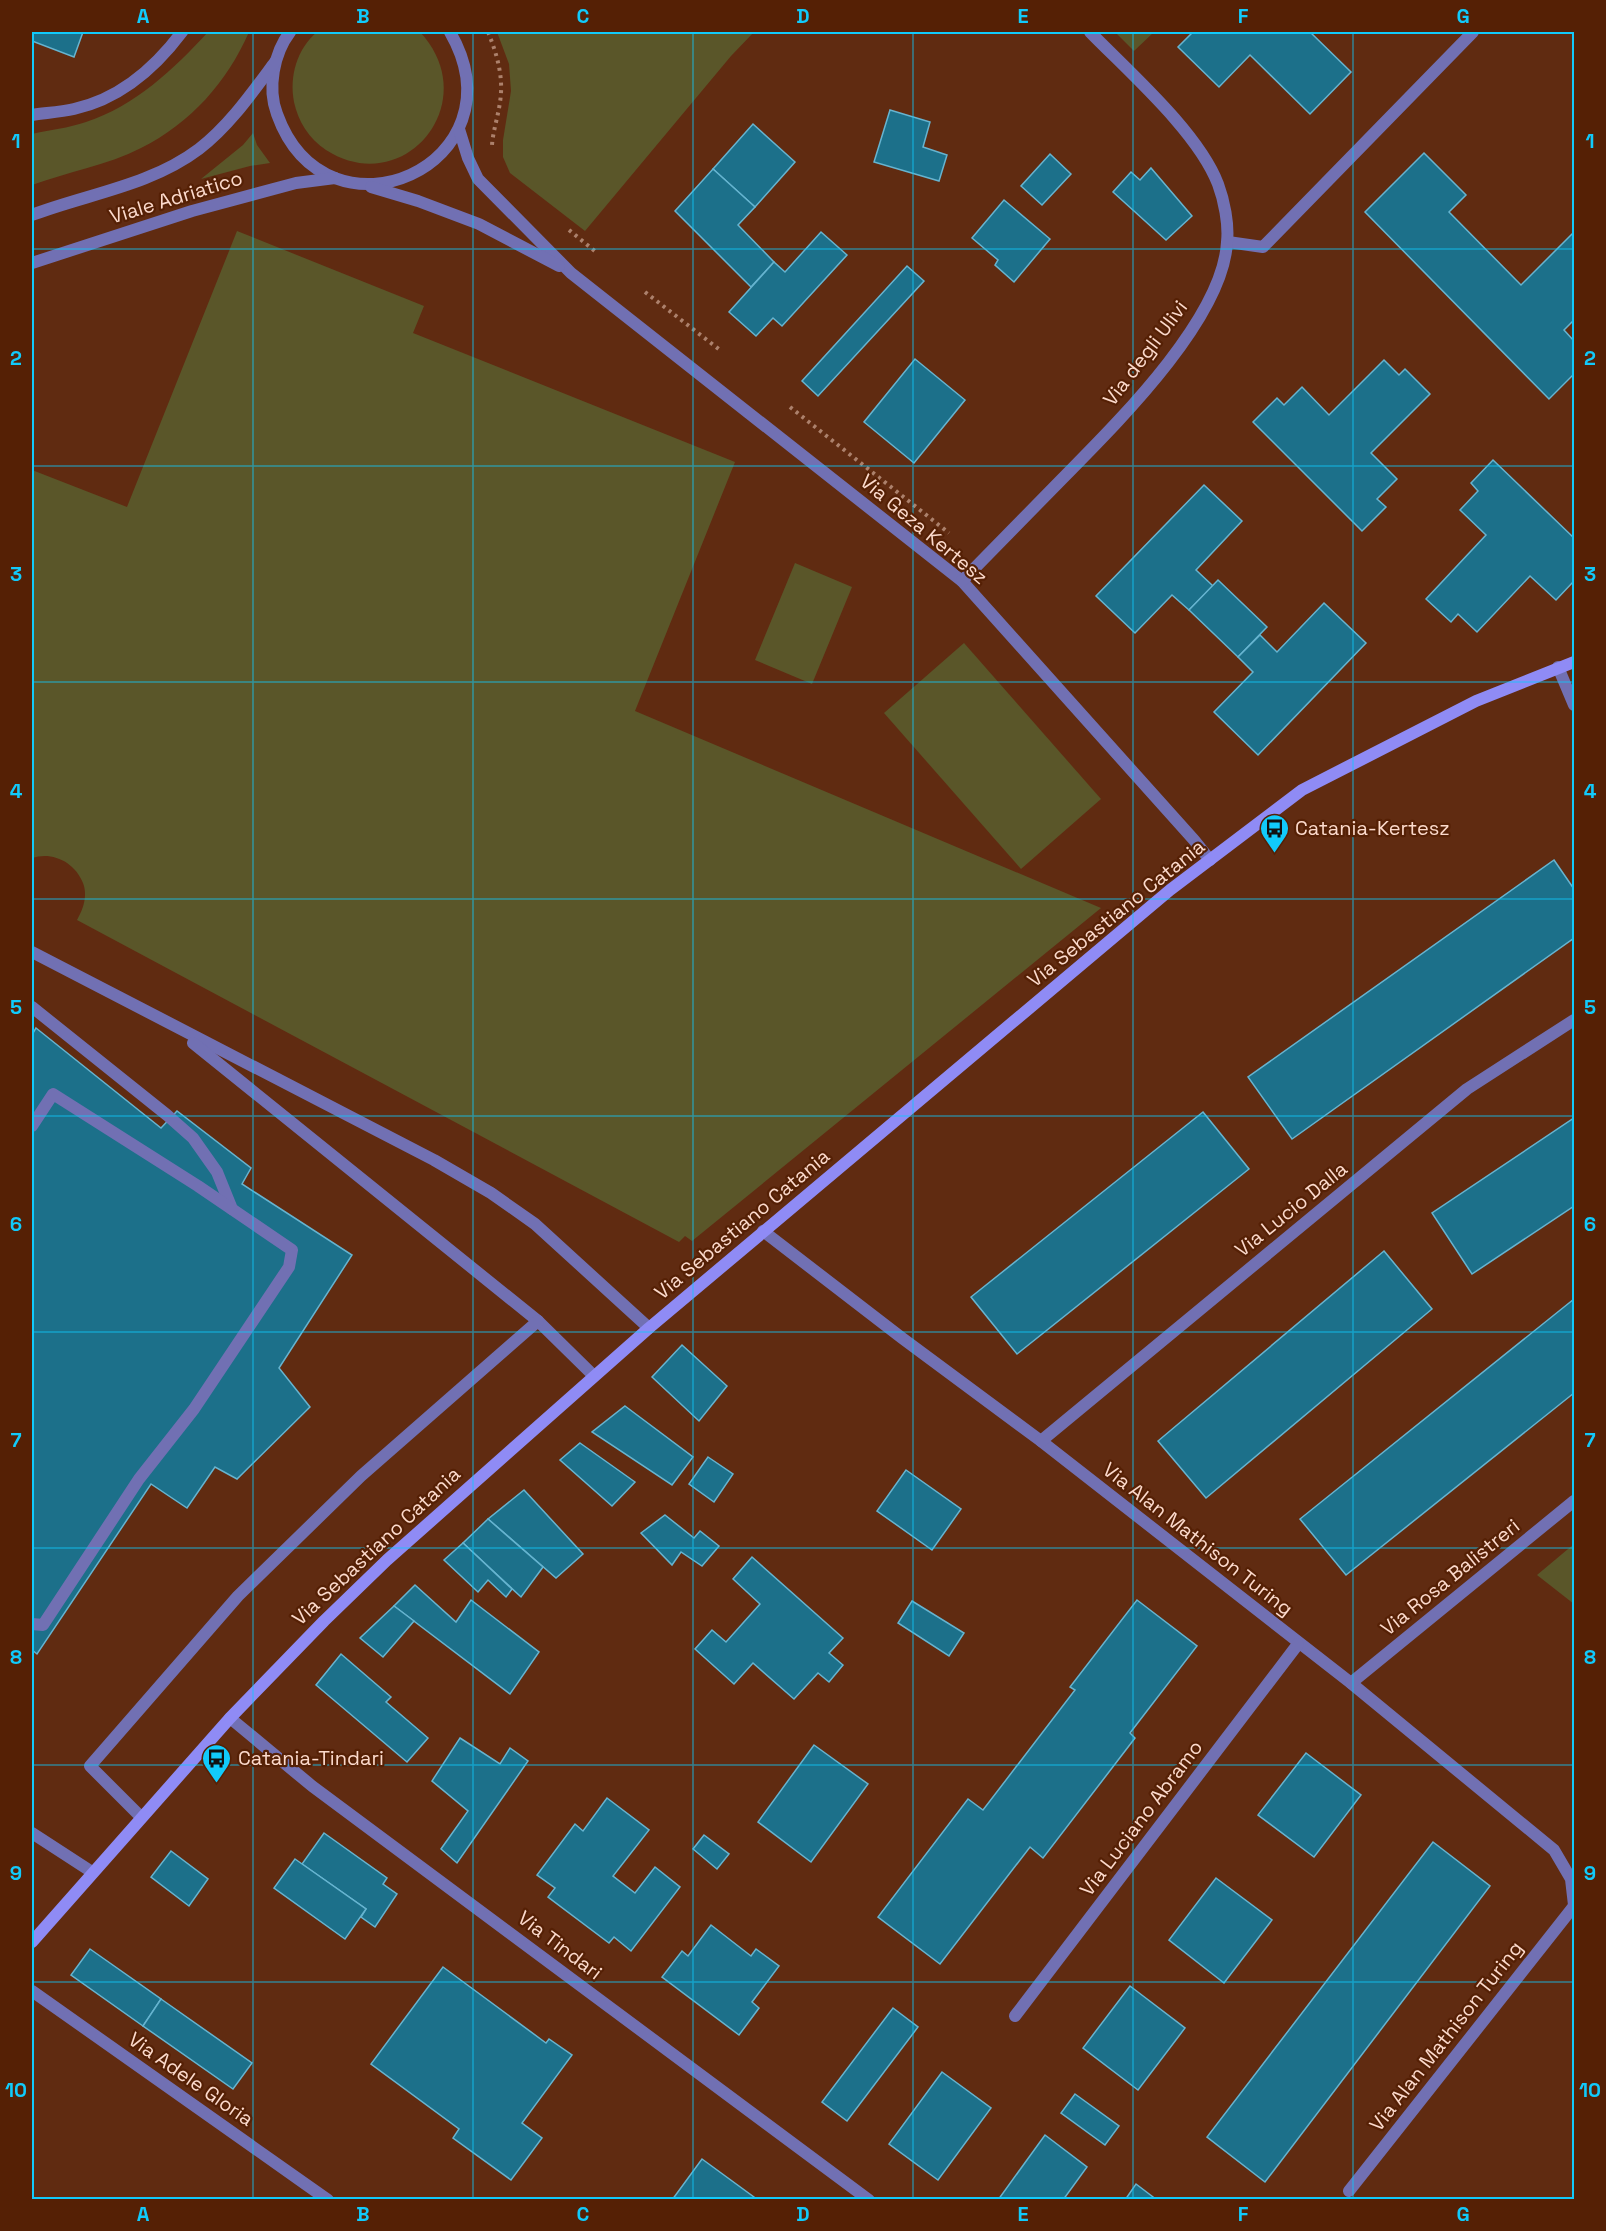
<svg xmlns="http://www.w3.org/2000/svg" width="1606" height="2231" viewBox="0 0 1606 2231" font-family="'Space Grotesk',sans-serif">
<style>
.green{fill:#5a5629}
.building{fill:#1c708a;stroke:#66b4d0;stroke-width:1.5}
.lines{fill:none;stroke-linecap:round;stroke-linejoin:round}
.path{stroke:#ac816c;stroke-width:4;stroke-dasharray:3 4.5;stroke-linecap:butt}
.lane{stroke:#7170b3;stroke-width:12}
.street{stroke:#7170b3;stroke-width:12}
.secondary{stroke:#8f8bf5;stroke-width:12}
.grid{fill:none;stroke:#11cafb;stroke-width:1.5;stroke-opacity:0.55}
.labels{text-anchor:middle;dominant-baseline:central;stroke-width:4.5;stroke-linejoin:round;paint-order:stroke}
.street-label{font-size:20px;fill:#fcdacc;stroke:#552005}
.poi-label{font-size:20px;fill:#fcdacc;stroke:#552005;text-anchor:start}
.neatline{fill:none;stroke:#11cafb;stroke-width:2}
.grid-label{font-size:20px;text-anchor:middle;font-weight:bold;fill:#11cafb}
</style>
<rect width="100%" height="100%" fill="#602b11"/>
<g class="green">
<path d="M208 32H249C227 82 191 123 141 148 108 165 67 172 32 185V134C49 130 69 128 86 122 135 106 174 69 208 32Z"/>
<path d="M317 32H420C485 102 404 200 326 150 309 139 298 121 294 102 289 76 297 49 317 32Z"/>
<polygon points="497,32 754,32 731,56 585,231 510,173 503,157 503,140 511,91 509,64"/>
<polygon points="1115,32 1154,32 1134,51"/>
<polygon points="253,133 257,145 270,163 250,166 201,179 243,145"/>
<path d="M237 231 424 306 413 333 735 462 635 711 1101 908 692 1241 685 1236 679 1242 77 920C83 909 88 896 83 883 75 862 52 851 32 858V470L127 507Z"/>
<polygon points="795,563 852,587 812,684 755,660"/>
<polygon points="964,643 1101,799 1021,869 884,713"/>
<polygon points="1574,1544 1574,1604 1537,1575"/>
</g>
<g class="building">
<polygon points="32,32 83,32 74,57 32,41"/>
<polygon points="1193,32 1310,32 1351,72 1310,114 1250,55 1219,87 1178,47"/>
<polygon points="890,110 930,122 923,147 947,155 939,181 874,162"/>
<polygon points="753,124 795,162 755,207 713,169"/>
<polygon points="1424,153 1466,195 1449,212 1521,285 1574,232 1574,320 1564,330 1574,341 1574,374 1549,399 1365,212"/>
<polygon points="1050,154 1071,174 1042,205 1021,186"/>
<polygon points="1151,168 1192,216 1166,240 1113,192 1131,172 1140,180"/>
<polygon points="713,169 755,207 738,225 774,262 751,287 675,211"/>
<polygon points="1004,200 1050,239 1014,282 995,265 998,260 972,238"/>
<polygon points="821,232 847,255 782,326 773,318 756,336 729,312 774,262 785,272"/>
<polygon points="907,266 924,281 818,396 802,381"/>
<polygon points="915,359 965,400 914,463 864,422"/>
<polygon points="1384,360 1399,375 1405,369 1430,394 1371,453 1397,479 1377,499 1386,507 1362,531 1253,422 1277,398 1284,405 1302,387 1329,415"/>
<polygon points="1493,460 1574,538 1574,583 1573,582 1556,600 1530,576 1477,632 1458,614 1451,622 1426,599 1486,535 1460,510 1478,491 1471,483"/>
<polygon points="1204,485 1242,521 1196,570 1213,586 1189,610 1172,595 1135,633 1096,596"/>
<polygon points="1218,580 1267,627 1238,657 1189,610"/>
<polygon points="1324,603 1366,643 1258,755 1214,712 1253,672 1238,657 1260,635 1277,652"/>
<polygon points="1554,860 1574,889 1574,938 1292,1139 1248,1077"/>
<polygon points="36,1028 161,1128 177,1111 251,1168 242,1184 352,1255 279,1368 310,1407 237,1479 215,1467 187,1508 151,1484 37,1654 32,1650 32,1035"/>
<polygon points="1203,1112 1249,1169 1017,1354 971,1297"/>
<polygon points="1574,1118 1574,1206 1472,1274 1432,1213"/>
<polygon points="1384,1251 1432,1309 1206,1498 1158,1441"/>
<polygon points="1574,1299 1574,1393 1346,1575 1300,1519"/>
<polygon points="682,1345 727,1386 699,1421 652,1377"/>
<polygon points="625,1406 693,1457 672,1485 592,1432"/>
<polygon points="580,1443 635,1482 612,1506 560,1460"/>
<polygon points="708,1457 733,1474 714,1502 689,1484"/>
<polygon points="906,1470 961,1509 932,1550 877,1511"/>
<polygon points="524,1490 583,1554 556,1578 488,1519"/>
<polygon points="665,1515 694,1538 700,1531 719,1546 702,1566 681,1552 672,1565 641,1533"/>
<polygon points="488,1519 543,1567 521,1597 463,1543"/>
<polygon points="463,1543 512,1589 506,1597 488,1580 478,1592 444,1560"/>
<polygon points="752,1557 843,1638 829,1653 843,1665 829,1682 818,1673 794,1699 753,1663 734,1684 695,1649 712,1630 726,1642 760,1604 733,1579"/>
<polygon points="415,1585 456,1622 471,1600 539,1652 510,1694 394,1606"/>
<polygon points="1137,1600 1197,1646 1130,1733 1135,1738 1043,1858 1030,1847 940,1964 878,1917 968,1799 983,1810 1075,1690 1070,1687"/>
<polygon points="912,1601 964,1633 949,1656 898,1623"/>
<polygon points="394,1606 414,1621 383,1657 360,1638"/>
<polygon points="341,1654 391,1697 386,1702 428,1738 407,1762 316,1685"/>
<polygon points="460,1738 500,1764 510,1748 528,1761 457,1863 441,1849 468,1811 432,1781"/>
<polygon points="814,1745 868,1784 811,1862 758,1822"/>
<polygon points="1306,1753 1361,1795 1314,1857 1258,1815"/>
<polygon points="607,1798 649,1830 613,1876 635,1893 655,1867 680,1887 631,1951 614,1937 609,1943 548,1897 555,1888 537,1875 575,1824 583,1831"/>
<polygon points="324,1833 387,1878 383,1884 397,1894 375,1927 361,1917 366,1909 302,1864"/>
<polygon points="704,1835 729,1854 717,1869 693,1849"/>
<polygon points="1433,1842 1490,1886 1265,2182 1207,2137"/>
<polygon points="171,1851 208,1879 189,1906 151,1877"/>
<polygon points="295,1859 366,1909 345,1939 274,1888"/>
<polygon points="1216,1878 1272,1920 1224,1983 1169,1940"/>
<polygon points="711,1925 751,1956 756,1949 779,1966 752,2002 759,2008 739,2035 662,1977 682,1951 688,1956"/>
<polygon points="90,1949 161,1999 143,2026 71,1975"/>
<polygon points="443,1967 546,2043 549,2039 572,2055 522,2123 542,2138 511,2180 453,2138 459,2129 371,2064"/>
<polygon points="1130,1986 1185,2028 1138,2090 1083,2048"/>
<polygon points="161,1999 252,2063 233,2089 143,2026"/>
<polygon points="893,2008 918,2027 847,2121 822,2102"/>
<polygon points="942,2072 991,2108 938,2180 889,2144"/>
<polygon points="1075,2094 1119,2126 1105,2145 1061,2113"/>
<polygon points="1045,2135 1087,2167 1063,2200 998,2200"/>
<polygon points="702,2159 758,2200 672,2200"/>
<polygon points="1136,2184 1157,2200 1125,2200"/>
</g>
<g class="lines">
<g class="path">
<path d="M488 32C497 54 504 78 500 102 498 117 493 131 492 145"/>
<polyline points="569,230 596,252"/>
<polyline points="645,292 720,350"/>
<polyline points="790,407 949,533"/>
</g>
<g class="lane">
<path d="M32 115C45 113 60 112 74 109 119 99 155 68 182 32"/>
<polyline points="32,952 434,1160 491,1193 535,1224 649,1328"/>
<polyline points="32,1007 167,1115 193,1138 217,1172 232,1209"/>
<polyline points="193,1043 538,1321 594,1376"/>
<polyline points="32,1126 53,1094 198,1186 292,1250 289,1267 194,1409 139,1479 43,1625 32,1624"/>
<polyline points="141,1817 90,1766 238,1596 361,1476 538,1321"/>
</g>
<g class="street">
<path d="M290 32C274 53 267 88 277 114 327 253 526 164 450 32"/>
<polyline points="459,129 468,158 478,179 571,273 962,581 1194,840 1210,860"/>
<polyline points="371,187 418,201 479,224 559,266"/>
<path d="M32 215C87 194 150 186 199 149 229 126 252 93 275 62"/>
<polyline points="1228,242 1263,247 1473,32"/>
<polyline points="32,263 192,211 296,183 335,178"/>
<path d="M962 581C995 547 1028 514 1061 480 1114 426 1223 320 1227 242 1229 224 1224 200 1218 184 1198 132 1129 72 1090 32"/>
<polyline points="1558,667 1574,705"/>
<polyline points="763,1231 902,1338 1041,1441 1351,1683 1554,1850 1571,1879 1574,1905"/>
<polyline points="1041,1441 1467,1089 1574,1020"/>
<polyline points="1351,1683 1574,1501"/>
<polyline points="230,1718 312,1786 869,2200"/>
<polyline points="32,1833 92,1872"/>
<polyline points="32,1991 328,2200"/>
<polyline points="1015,2016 1298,1644"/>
<polyline points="1349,2191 1574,1906"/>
</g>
<polyline class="secondary" points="32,1942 230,1718 324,1621 387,1560 649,1328 1170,890 1302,790 1476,701 1574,662"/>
</g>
<path class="grid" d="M253 32V2200M473 32V2200M693 32V2200M913 32V2200M1133 32V2200M1353 32V2200M32 249H1574M32 466H1574M32 682H1574M32 899H1574M32 1116H1574M32 1332H1574M32 1548H1574M32 1765H1574M32 1982H1574"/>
<defs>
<symbol id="bus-pin" viewBox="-11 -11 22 30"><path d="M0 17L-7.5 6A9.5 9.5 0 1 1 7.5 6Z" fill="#11cafb" stroke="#552005"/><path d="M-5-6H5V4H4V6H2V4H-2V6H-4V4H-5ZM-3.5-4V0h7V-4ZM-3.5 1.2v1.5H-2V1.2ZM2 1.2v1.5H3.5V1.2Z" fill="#111"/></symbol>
</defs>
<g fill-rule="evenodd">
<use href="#bus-pin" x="1258" y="812" width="33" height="45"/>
<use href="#bus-pin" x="200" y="1742" width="33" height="45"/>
</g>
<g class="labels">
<g class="street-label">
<text transform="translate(176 197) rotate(-17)">Viale Adriatico</text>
<text transform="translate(1145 353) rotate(-53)">Via degli Ulivi</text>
<text transform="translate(924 529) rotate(40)">Via Geza Kertesz</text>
<text transform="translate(1116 913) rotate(-39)">Via Sebastiano Catania</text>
<text transform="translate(1291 1209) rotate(-39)">Via Lucio Dalla</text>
<text transform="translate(742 1224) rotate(-40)">Via Sebastiano Catania</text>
<text transform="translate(1198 1539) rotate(38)">Via Alan Mathison Turing</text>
<text transform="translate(376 1546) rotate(-43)">Via Sebastiano Catania</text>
<text transform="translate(1450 1577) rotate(-39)">Via Rosa Balistreri</text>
<text transform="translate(1141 1818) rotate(-53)">Via Luciano Abramo</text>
<text transform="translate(560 1945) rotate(37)">Via Tindari</text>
<text transform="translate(1446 2036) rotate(-52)">Via Alan Mathison Turing</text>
<text transform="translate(191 2079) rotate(35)">Via Adele Gloria</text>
</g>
<g class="poi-label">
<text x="1295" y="828">Catania-Kertesz</text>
<text x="238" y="1758">Catania-Tindari</text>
</g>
</g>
<rect width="1606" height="2231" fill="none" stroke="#552005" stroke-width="66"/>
<rect x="33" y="33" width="1540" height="2165" class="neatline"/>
<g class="grid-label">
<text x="143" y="23">A</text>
<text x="363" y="23">B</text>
<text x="583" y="23">C</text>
<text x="803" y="23">D</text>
<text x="1023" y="23">E</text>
<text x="1243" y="23">F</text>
<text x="1463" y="23">G</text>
<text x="16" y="148">1</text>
<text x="1590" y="148">1</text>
<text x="16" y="365">2</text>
<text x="1590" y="365">2</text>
<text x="16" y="581">3</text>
<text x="1590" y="581">3</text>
<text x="16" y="798">4</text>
<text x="1590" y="798">4</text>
<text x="16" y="1014">5</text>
<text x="1590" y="1014">5</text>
<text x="16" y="1231">6</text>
<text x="1590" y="1231">6</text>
<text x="16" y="1447">7</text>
<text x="1590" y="1447">7</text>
<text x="16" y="1664">8</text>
<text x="1590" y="1664">8</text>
<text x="16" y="1880">9</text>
<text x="1590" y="1880">9</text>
<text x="16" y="2097">10</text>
<text x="1590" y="2097">10</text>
<text x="143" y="2221">A</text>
<text x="363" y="2221">B</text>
<text x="583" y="2221">C</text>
<text x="803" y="2221">D</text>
<text x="1023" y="2221">E</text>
<text x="1243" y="2221">F</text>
<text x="1463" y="2221">G</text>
</g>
</svg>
